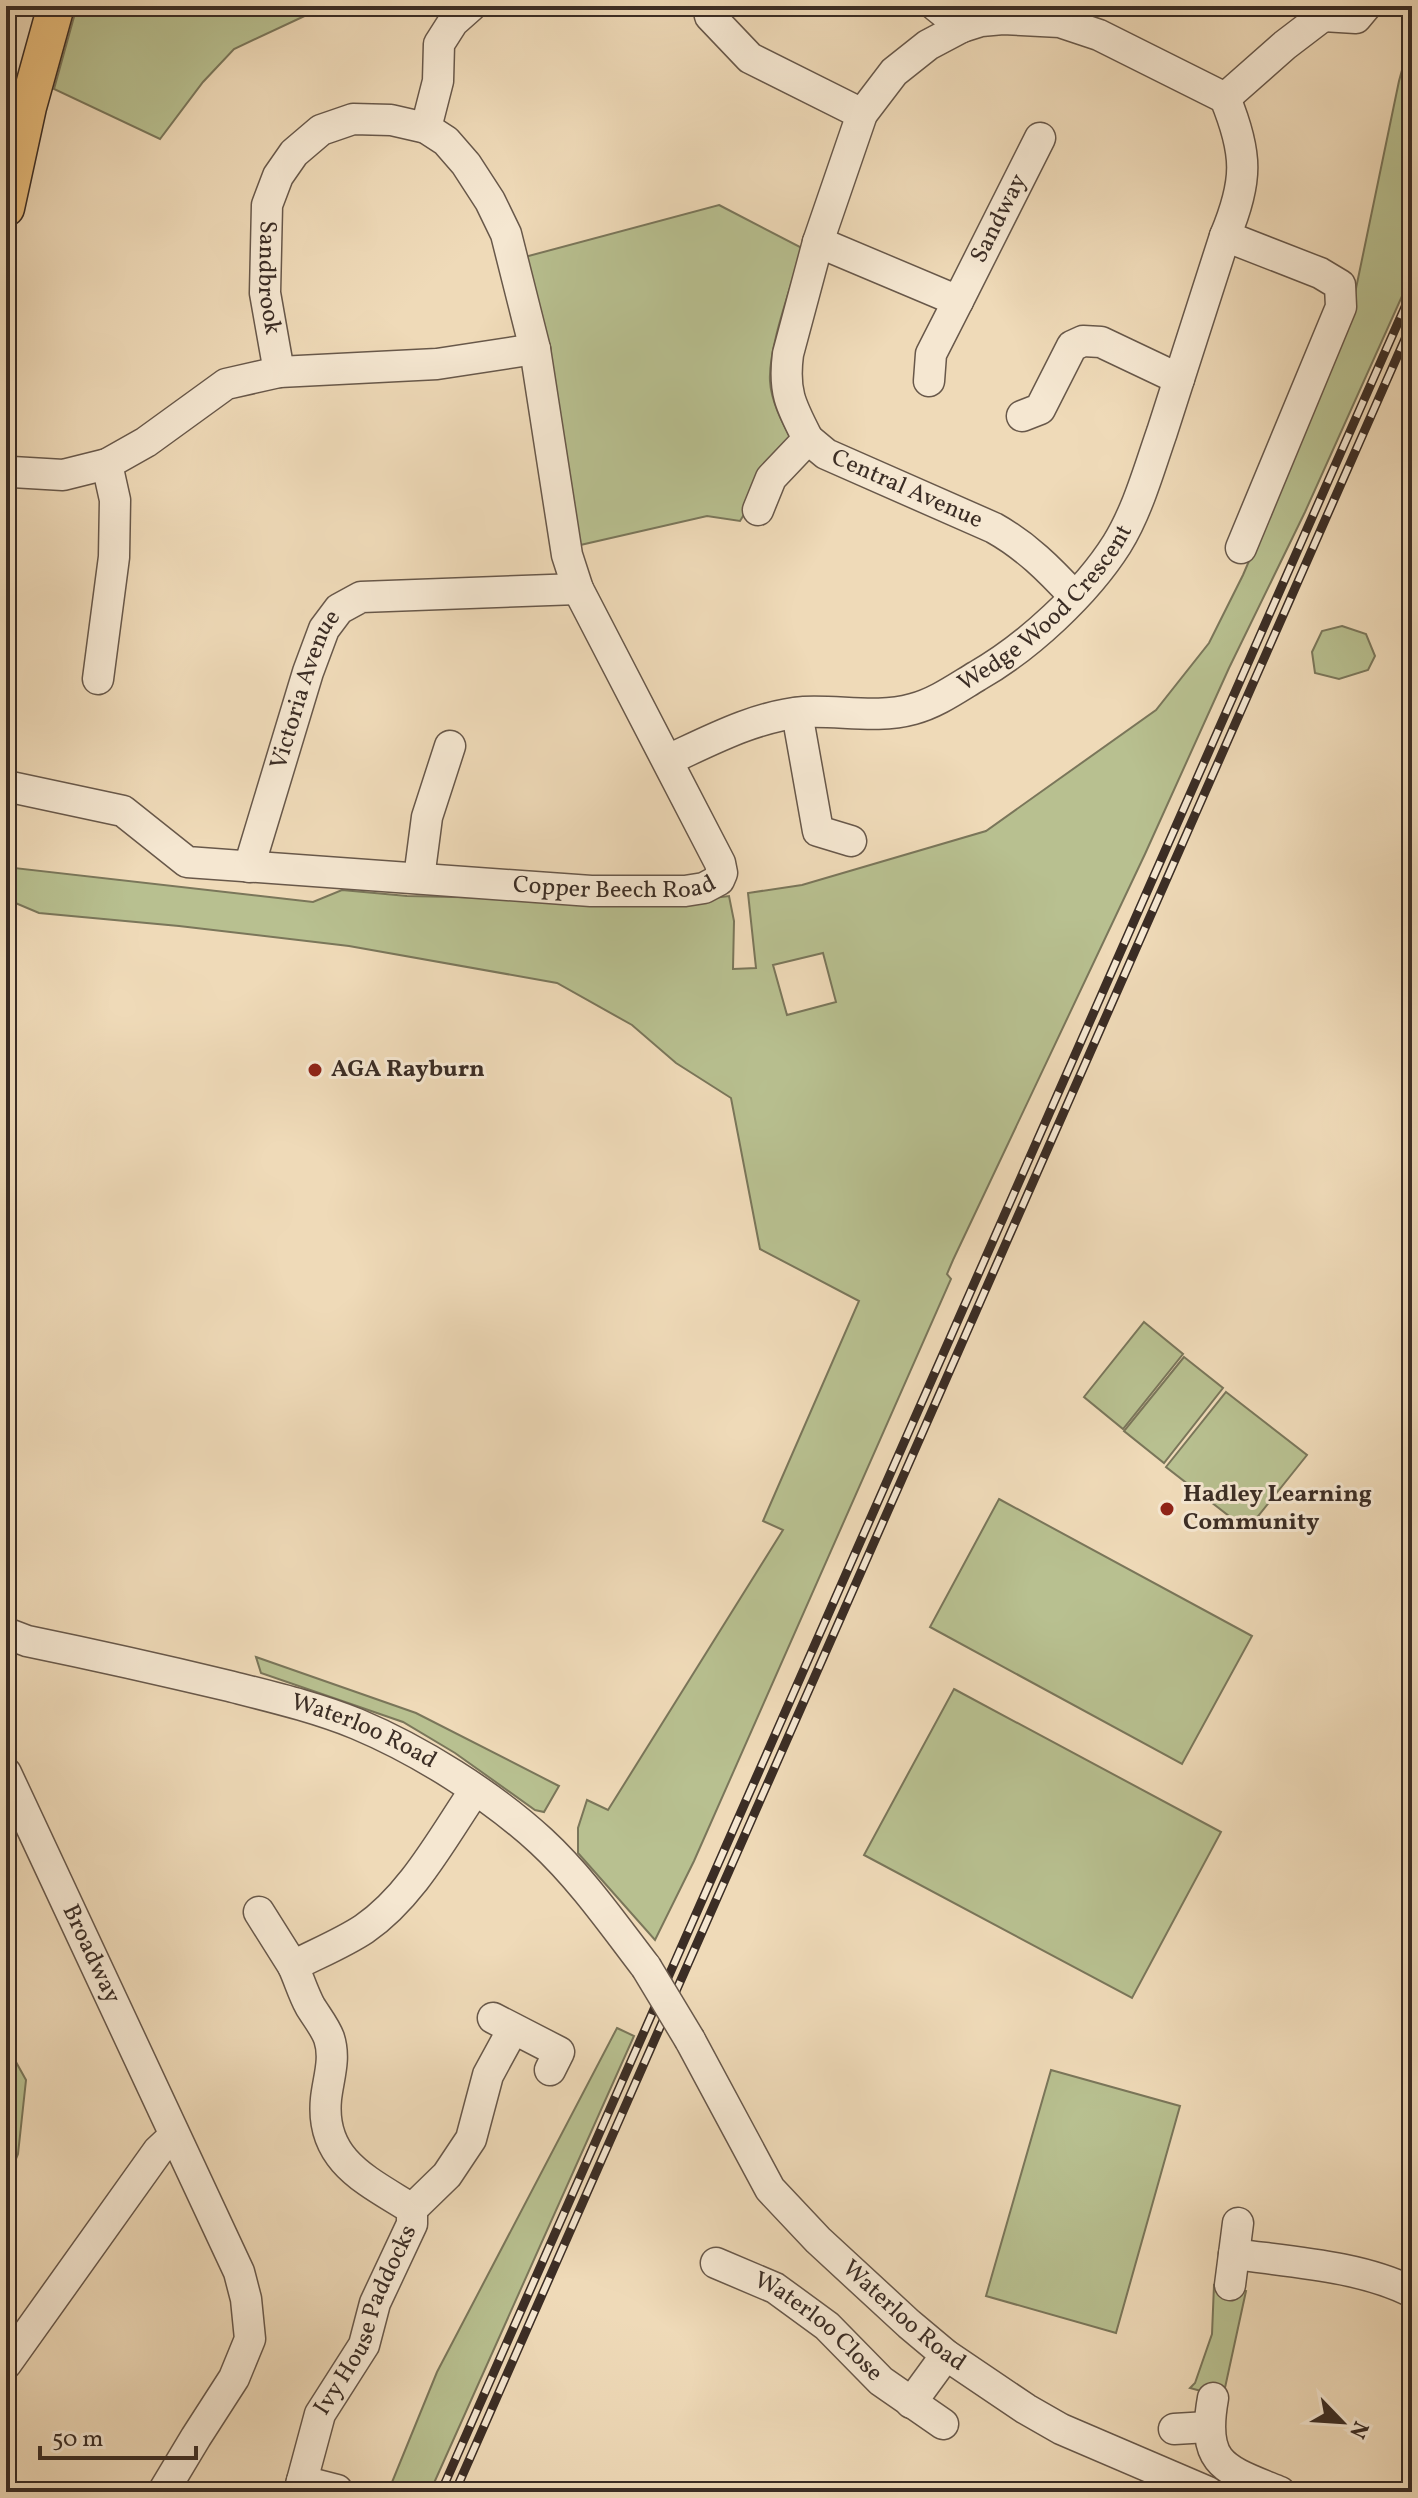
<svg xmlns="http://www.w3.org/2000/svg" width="1418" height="2498" viewBox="0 0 1418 2498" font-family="Vollkorn,serif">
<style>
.green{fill:#b8c090;stroke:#7a765a;stroke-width:2;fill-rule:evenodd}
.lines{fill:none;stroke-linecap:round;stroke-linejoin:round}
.minor-casing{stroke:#68584a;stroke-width:33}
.major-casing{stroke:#3b2d25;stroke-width:39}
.minor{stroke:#f5e7d1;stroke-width:30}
.major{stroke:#e8bd7c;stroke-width:36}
.rail-casing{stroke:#3b2d25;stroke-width:9}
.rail{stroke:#f5e7d1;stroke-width:6;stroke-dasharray:18;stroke-linecap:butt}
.minor-bridge-casing{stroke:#68584a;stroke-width:33;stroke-linecap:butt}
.minor-bridge{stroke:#f5e7d1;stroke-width:30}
.poi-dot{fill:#8f2418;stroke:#f5e7d1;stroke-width:3}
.labels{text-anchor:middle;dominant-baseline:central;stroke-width:6;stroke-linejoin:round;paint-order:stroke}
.street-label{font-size:24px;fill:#3b2d25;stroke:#f5e7d1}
.poi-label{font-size:24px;font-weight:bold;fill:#3b2d25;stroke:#f5e7d1;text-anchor:start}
</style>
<rect width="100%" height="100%" fill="#efdab8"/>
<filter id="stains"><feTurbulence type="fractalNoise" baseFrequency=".0025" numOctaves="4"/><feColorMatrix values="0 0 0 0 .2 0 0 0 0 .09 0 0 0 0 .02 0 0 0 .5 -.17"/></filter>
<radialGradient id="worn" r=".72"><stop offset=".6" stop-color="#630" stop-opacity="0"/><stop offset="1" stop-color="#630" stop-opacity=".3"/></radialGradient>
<g class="green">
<polygon points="77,6 326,6 234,49 203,82 160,139 54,89"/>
<path d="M1412 34V274L1305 512 1229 668 1145 854 953 1260 947 1274 951 1279 694 1861 655 1940 578 1853V1828L587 1800 608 1810 783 1530 763 1521 859 1301 760 1249 731 1098 676 1063 632 1025 557 983 349 946 179 926 39 913 6 899V867L313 902 342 890 407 896 682 902 729 896 734 921 733 969 756 968 748 893 802 885 986 831 1156 710 1209 643 1243 575 1327 380 1354 298 1399 81ZM823 953 836 1002 787 1015 773 965Z"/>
<path d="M719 205 802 248C793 282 768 347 770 381 771 401 782 422 791 439L740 521 707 516 576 546 521 258Z"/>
<polygon points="1342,626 1366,634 1375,656 1368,670 1339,679 1315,673 1312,652 1322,631"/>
<polygon points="1144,1322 1183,1354 1123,1429 1084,1397"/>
<polygon points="1184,1357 1223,1388 1164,1463 1124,1431"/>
<polygon points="1226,1392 1307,1455 1247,1530 1166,1467"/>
<polygon points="999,1499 1252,1636 1182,1764 930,1627"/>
<polygon points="256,1657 416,1713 559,1786 544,1812 535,1810 455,1753 403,1722 261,1673"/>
<polygon points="954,1689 1221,1832 1132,1998 864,1855"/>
<polygon points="617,2028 634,2036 430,2492 388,2492 437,2372"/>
<polygon points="6,2044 26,2080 18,2154 6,2183"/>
<polygon points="1051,2070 1180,2106 1116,2333 986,2296"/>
<polygon points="1214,2285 1246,2291 1223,2397 1190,2388 1195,2383 1212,2334"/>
</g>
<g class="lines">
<defs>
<g id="minor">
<polyline points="708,6 710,16 750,58 862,114"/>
<polyline points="936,6 962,27"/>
<polyline points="1323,16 1356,18 1366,6"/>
<polyline points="1225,98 1285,45 1323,16 1328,6"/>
<polyline points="426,128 438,81 439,44 453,22 471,6"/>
<polyline points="1225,236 1320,273 1340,285 1341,307 1241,548"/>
<path id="s1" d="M818 242 958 301 1040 138"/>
<polyline points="929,381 931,354 958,301"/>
<polyline points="1022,416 1040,409 1072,346 1083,341 1101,342 1179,379"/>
<polyline points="6,470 12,472 63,475 107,464 146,442 226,384 279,372 437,364 535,349"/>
<path id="s2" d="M758 510 771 478 808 439 826 454 994 528C1026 546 1049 569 1074 596"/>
<polyline points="98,679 114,557 115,500 107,464"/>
<polyline points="797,713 818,831 851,841"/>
<path id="s3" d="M668 760C711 740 756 716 804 712 840 710 877 719 913 709 936 703 957 688 977 676 1028 647 1086 593 1117 544 1138 510 1149 469 1162 432 1183 366 1204 301 1225 236 1248 181 1248 154 1225 98L1099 35 1060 22 1003 19 981 21 962 27 928 45 894 72 862 114 818 242 788 354C783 392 791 406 808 439"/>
<path id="s4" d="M6 786 123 811 187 862 591 891H685L704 888 719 880 722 873 720 863 578 589 567 555 535 349 506 234 490 201 466 164 446 141 426 128 391 120 353 119 321 130 294 153 278 176 267 205 265 293 279 372"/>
<path id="s5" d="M249 867 308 672 324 629 339 609 361 597 578 589"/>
<polyline points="419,878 427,817 450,746"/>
<path id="s6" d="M6 1633 27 1641C95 1655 162 1670 229 1686 272 1697 315 1707 357 1724 419 1750 491 1795 541 1841 581 1878 613 1924 646 1967"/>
<path id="s7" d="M6 1773 239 2272 246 2299 250 2339 234 2378 196 2437 163 2492"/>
<polyline points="259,1912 293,1966"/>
<polyline points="493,2018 559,2052 550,2070"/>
<path id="s8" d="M690 2040 770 2189 818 2240 909 2324 946 2355 1026 2409 1061 2429 1208 2492"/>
<polyline points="412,2209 447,2175 471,2139 488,2075 513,2029"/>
<path d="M1234 2254C1291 2262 1361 2266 1412 2292"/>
<path id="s9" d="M716 2263 775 2288 827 2326 881 2381 943 2424"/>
<polyline points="1230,2285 1238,2223"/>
<polyline points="6,2364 158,2151 174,2136"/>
<path d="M1213 2398C1201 2465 1224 2469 1280 2492"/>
<polyline points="911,2403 946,2355"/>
<polyline points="1174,2429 1208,2427"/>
<polyline points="302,2481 337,2490"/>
<path id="s10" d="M299 2492 320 2414 364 2345 375 2303 412 2224V2209C368 2181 320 2161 326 2099 328 2079 336 2059 329 2038 325 2027 316 2016 310 2006 303 1993 299 1979 293 1966 316 1954 343 1943 364 1929 412 1896 443 1837 475 1790"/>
</g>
<polyline id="major" points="6,208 28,107 56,6"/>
</defs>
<use href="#minor" class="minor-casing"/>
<use href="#major" class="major-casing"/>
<use href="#minor" class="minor"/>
<use href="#major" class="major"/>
<defs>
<g id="rail">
<polyline points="441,2492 1412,291"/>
<polyline points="455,2492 1412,323"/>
</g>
</defs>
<use href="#rail" class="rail-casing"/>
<use href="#rail" class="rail"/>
<defs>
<polyline id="minor-bridge" points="646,1967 690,2040"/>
</defs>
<use href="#minor-bridge" class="minor-bridge-casing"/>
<use href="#minor-bridge" class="minor-bridge"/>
</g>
<g class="poi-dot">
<circle cx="315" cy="1070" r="8"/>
<circle cx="1167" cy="1509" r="8"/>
</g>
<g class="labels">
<g class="street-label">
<text stroke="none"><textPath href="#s1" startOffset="244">Sandway</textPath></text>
<text stroke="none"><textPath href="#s4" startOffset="1836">Sandbrook</textPath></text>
<text stroke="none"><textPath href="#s2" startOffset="200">Central Avenue</textPath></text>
<text stroke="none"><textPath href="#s3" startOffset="424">Wedge Wood Crescent</textPath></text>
<text stroke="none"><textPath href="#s5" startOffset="186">Victoria Avenue</textPath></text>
<text stroke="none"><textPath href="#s4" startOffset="630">Copper Beech Road</textPath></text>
<text stroke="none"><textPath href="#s6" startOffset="372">Waterloo Road</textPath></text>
<text stroke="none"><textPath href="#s7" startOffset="200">Broadway</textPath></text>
<text stroke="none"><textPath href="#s8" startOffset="354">Waterloo Road</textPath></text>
<text stroke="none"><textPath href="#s10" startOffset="186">Ivy House Paddocks</textPath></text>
<text stroke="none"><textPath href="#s9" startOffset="122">Waterloo Close</textPath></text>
</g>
<g class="poi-label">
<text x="331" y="1070">AGA Rayburn</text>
<text x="1183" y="1495">Hadley Learning<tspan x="1183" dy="28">Community</tspan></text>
</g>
</g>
<rect width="1418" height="2498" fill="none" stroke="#efdab8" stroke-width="32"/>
<rect x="8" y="8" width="1402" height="2482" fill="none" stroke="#3b2d25" stroke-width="4"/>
<rect x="16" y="16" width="1386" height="2466" fill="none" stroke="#3b2d25" stroke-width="2"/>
<g transform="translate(1342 2422) rotate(115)" stroke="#f5e7d1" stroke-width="6" paint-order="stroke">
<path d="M0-6L14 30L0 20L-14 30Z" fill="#3b2d25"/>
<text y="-12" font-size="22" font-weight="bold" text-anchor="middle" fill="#3b2d25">N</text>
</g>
<path d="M40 2446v12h156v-12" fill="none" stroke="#3b2d25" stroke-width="4"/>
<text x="52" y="2446" font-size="24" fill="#3b2d25" stroke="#f5e7d1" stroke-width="6" paint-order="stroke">50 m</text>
<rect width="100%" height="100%" filter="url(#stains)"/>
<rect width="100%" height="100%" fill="url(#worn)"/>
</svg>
